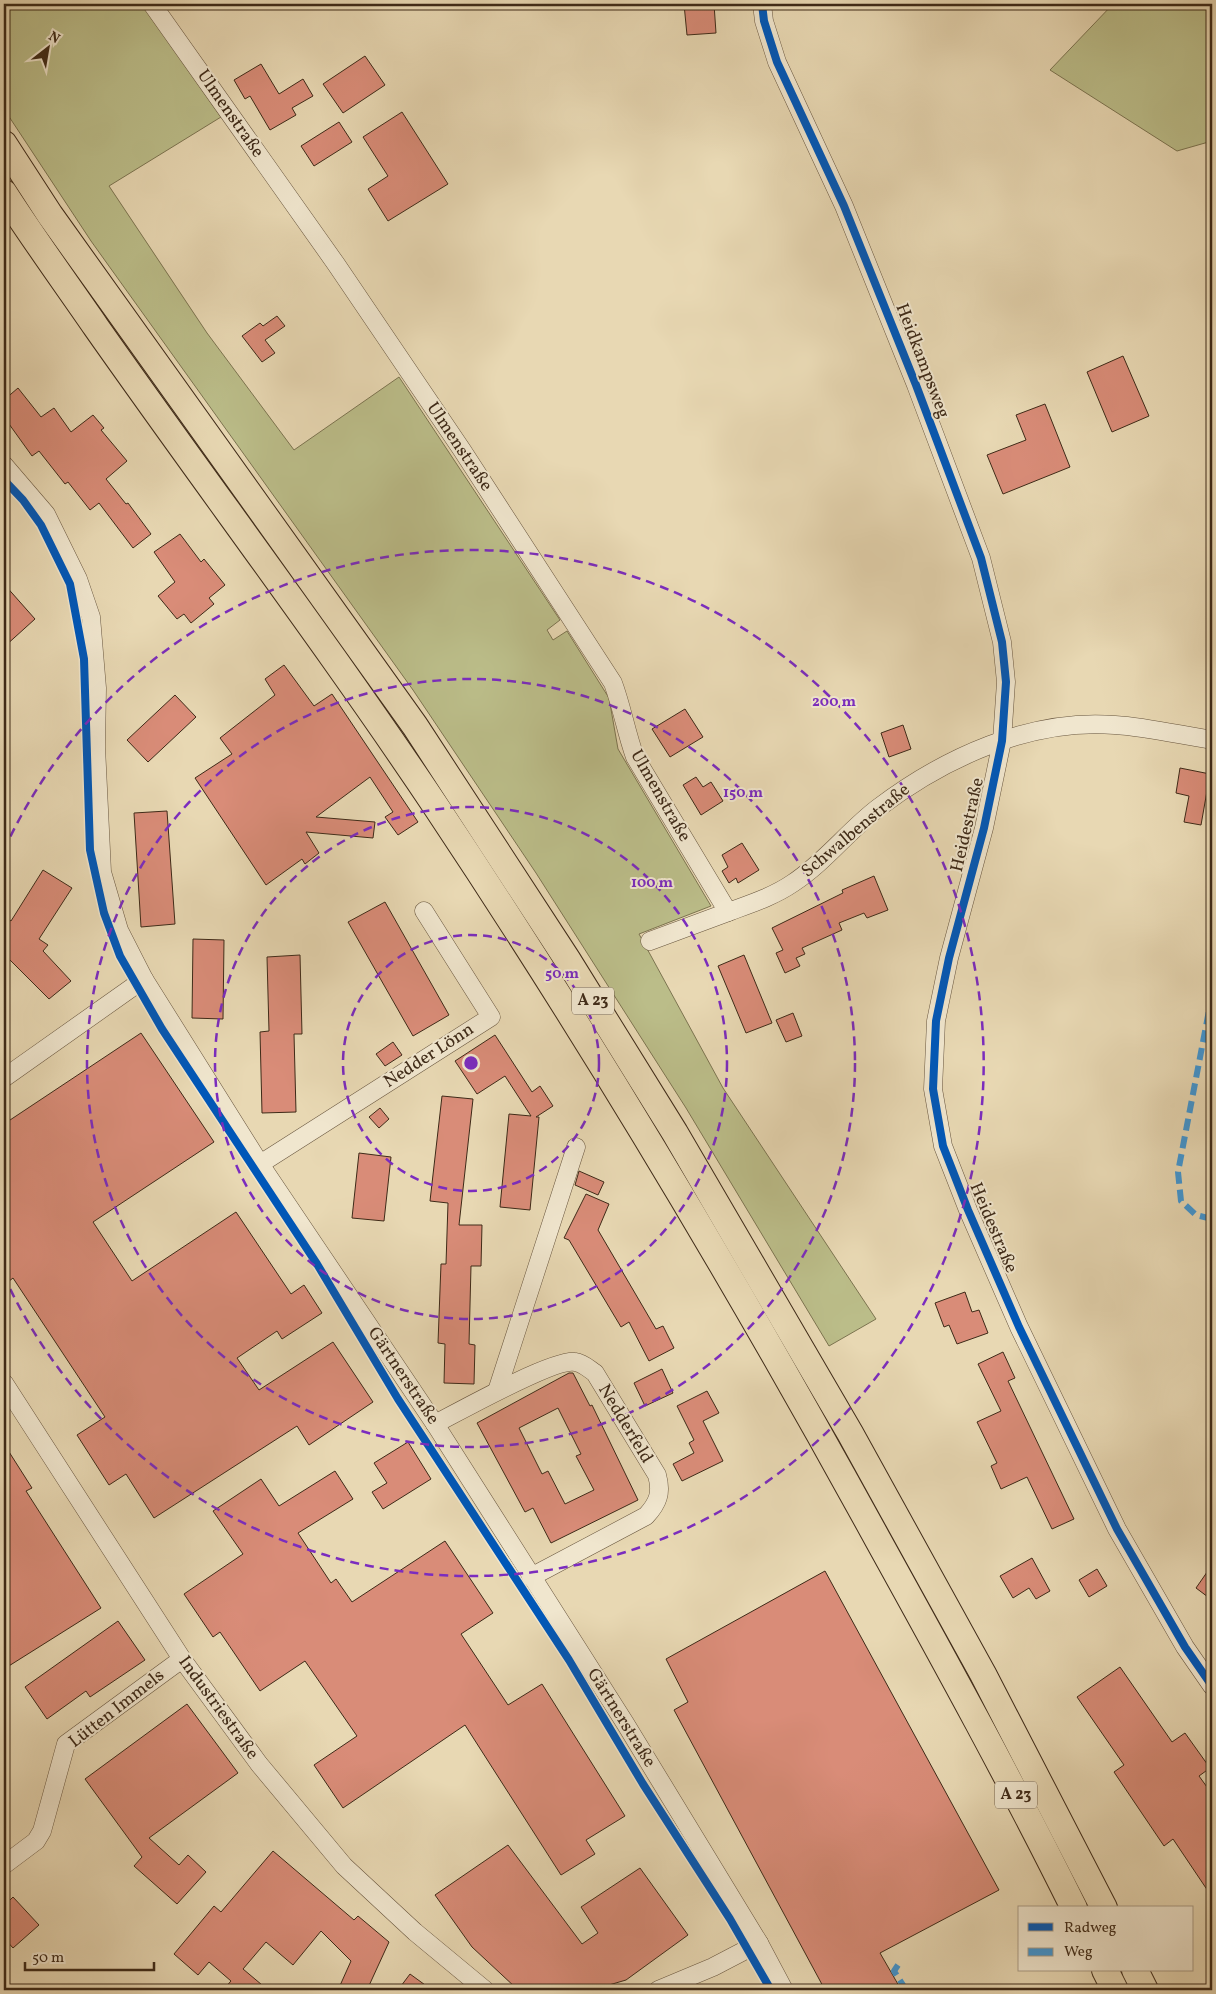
<svg xmlns="http://www.w3.org/2000/svg" width="1216" height="1994" viewBox="0 0 1216 1994" font-family="Vollkorn,serif">
<style>
.green{fill:#bbbd89;stroke:#7c7450}
.building{fill:#d98c78;stroke:#3e2a18;fill-rule:evenodd}
.lines{fill:none;stroke-linecap:round;stroke-linejoin:round}
.minor-casing{stroke:#68563f;stroke-width:19}
.highway-casing{stroke:#3e2a18;stroke-width:28}
.minor{stroke:#f0e6ce;stroke-width:18}
.highway{stroke:#e8d8b3;stroke-width:26}
.quiet{stroke:#3f96d4;stroke-width:6;stroke-dasharray:12 6;stroke-linecap:butt}
.cycleway-casing{stroke:#f0e6ce;stroke-width:11}
.cycleway{stroke:#0057b8;stroke-width:8}
.ring{fill:none;stroke:#7b2cbf;stroke-width:2.5;stroke-dasharray:9 6}
.labels{text-anchor:middle;dominant-baseline:central;stroke-width:4;stroke-linejoin:round;paint-order:stroke}
.shield{fill:#f0e6ce;stroke:#73624f;stroke-width:1}
.shield-label{font-size:16px;font-weight:bold;fill:#3e2a18}
.street-label{font-size:18px;fill:#3e2a18;stroke:#f0e6ce}
.centre{fill:#7b2cbf;stroke:#f0e6ce;stroke-width:2.5}
.ring-label{font-size:15px;text-anchor:middle;font-weight:bold;fill:#7b2cbf;stroke:#f0e6ce;stroke-width:4;stroke-linejoin:round;paint-order:stroke}
</style>
<rect width="100%" height="100%" fill="#e8d8b3"/>
<filter id="stains"><feTurbulence type="fractalNoise" baseFrequency=".004" numOctaves="4"/><feColorMatrix values="0 0 0 0 .2 0 0 0 0 .09 0 0 0 0 .02 0 0 0 .5 -.17"/></filter>
<radialGradient id="worn" r=".72"><stop offset=".6" stop-color="#630" stop-opacity="0"/><stop offset="1" stop-color="#630" stop-opacity=".3"/></radialGradient>
<g class="green">
<polygon points="4,4 142,4 221,117 109,186 207,333 294,450 399,377 560,620 547,630 553,640 567,631 609,698 618,749 711,906 639,934 723,1088 876,1319 829,1346 686,1108 536,873 413,690 91,241 4,109"/>
<polygon points="1113,4 1212,4 1212,141 1177,151 1050,70"/>
</g>
<g class="building">
<polygon points="684,4 714,4 716,33 687,35"/>
<polygon points="365,56 385,85 343,113 323,84"/>
<polygon points="261,64 279,94 303,79 313,96 292,108 296,115 270,130 250,96 245,99 234,80"/>
<polygon points="402,112 448,184 388,221 368,189 388,176 363,137"/>
<polygon points="339,122 352,142 314,166 301,146"/>
<polygon points="277,316 285,326 265,340 275,353 262,362 242,336 260,323 263,326"/>
<polygon points="1123,356 1149,416 1112,432 1087,372"/>
<polygon points="18,388 41,417 54,408 71,432 93,415 104,428 101,430 127,461 106,479 126,504 128,503 151,534 133,548 99,503 90,510 68,482 65,484 39,451 32,456 4,417 4,400"/>
<polygon points="1045,404 1070,467 1003,494 987,455 1026,440 1016,415"/>
<polygon points="180,534 201,562 204,559 225,585 209,598 214,604 191,623 184,614 177,619 158,596 175,582 154,552"/>
<polygon points="4,584 35,619 4,647"/>
<polygon points="284,665 314,706 332,694 418,822 398,835 385,817 393,812 370,777 316,817 375,822 373,838 306,832 319,853 305,864 302,859 266,885 195,778 232,754 220,738 275,695 265,679"/>
<polygon points="175,695 196,717 148,762 127,740"/>
<polygon points="685,709 703,737 670,757 652,729"/>
<polygon points="903,725 911,749 889,757 881,733"/>
<polygon points="1180,768 1210,774 1201,825 1184,822 1189,796 1176,793"/>
<polygon points="696,777 703,787 711,782 723,801 701,815 683,785"/>
<polygon points="167,811 175,924 141,927 134,813"/>
<polygon points="742,843 759,870 738,883 736,878 729,883 722,871 728,867 722,855"/>
<polygon points="43,870 72,888 39,939 48,945 43,951 71,981 49,999 4,954 4,916 11,921"/>
<polygon points="874,876 888,910 867,918 864,913 839,923 842,930 802,948 805,954 796,958 800,966 785,973 776,953 783,950 772,928 843,893 842,890"/>
<polygon points="385,902 449,1015 413,1036 348,922"/>
<polygon points="193,939 224,940 223,1019 192,1018"/>
<polygon points="300,955 302,1034 294,1034 296,1112 262,1113 260,1032 269,1031 267,957"/>
<polygon points="744,955 772,1023 746,1033 718,966"/>
<polygon points="793,1013 802,1036 786,1042 776,1020"/>
<polygon points="141,1033 214,1142 93,1222 132,1281 236,1212 291,1294 304,1285 322,1313 282,1339 277,1331 237,1358 259,1390 333,1342 373,1402 309,1445 297,1426 154,1518 126,1474 109,1485 77,1435 105,1417 13,1278 4,1285 4,1124"/>
<polygon points="495,1035 532,1092 540,1086 553,1106 536,1117 539,1117 530,1210 500,1207 509,1114 531,1116 505,1076 477,1094 455,1061"/>
<polygon points="393,1042 402,1055 385,1066 376,1054"/>
<polygon points="442,1096 473,1099 459,1225 482,1225 481,1266 471,1266 469,1344 475,1345 474,1384 444,1383 445,1344 438,1343 441,1264 446,1264 448,1203 430,1201"/>
<polygon points="380,1108 389,1119 379,1128 369,1117"/>
<polygon points="359,1153 391,1157 384,1221 352,1218"/>
<polygon points="579,1171 604,1182 598,1195 575,1185"/>
<polygon points="586,1194 609,1204 598,1230 656,1329 663,1326 674,1348 649,1361 629,1322 621,1327 569,1240 564,1238"/>
<polygon points="965,1292 972,1312 979,1310 988,1333 957,1344 949,1325 944,1327 935,1303"/>
<polygon points="1003,1352 1015,1378 1008,1381 1074,1519 1052,1529 1027,1477 1001,1489 991,1466 997,1463 977,1422 1001,1411 978,1364"/>
<polygon points="662,1369 673,1393 645,1406 634,1383"/>
<path d="M569 1373H573L590 1406 592 1405 638 1500 551 1543 533 1508 525 1512 477 1423ZM558 1408 581 1454 576 1456 594 1490 565 1504 548 1471 542 1474 519 1428Z"/>
<polygon points="707,1391 719,1413 703,1421 723,1461 682,1481 673,1464 694,1453 689,1443 694,1440 677,1406"/>
<polygon points="408,1442 431,1479 383,1509 372,1492 387,1483 374,1463"/>
<polygon points="4,1444 32,1488 26,1491 101,1608 4,1669 4,1520 9,1517 4,1505"/>
<polygon points="335,1471 353,1499 298,1533 331,1583 336,1579 352,1602 445,1541 493,1613 461,1634 508,1705 542,1684 625,1816 586,1840 595,1854 561,1875 465,1725 343,1808 314,1765 357,1736 305,1661 260,1691 220,1632 213,1637 184,1594 243,1554 213,1511 261,1479 279,1506"/>
<polygon points="1032,1558 1050,1591 1036,1599 1029,1588 1013,1598 1000,1576"/>
<polygon points="1212,1565 1212,1600 1196,1588"/>
<polygon points="1097,1569 1107,1586 1089,1597 1079,1580"/>
<polygon points="825,1571 999,1890 880,1953 899,1986 891,1990 825,1990 674,1710 688,1702 666,1659"/>
<polygon points="118,1621 145,1660 90,1697 86,1691 47,1719 25,1687"/>
<polygon points="1120,1667 1172,1742 1185,1733 1210,1768 1199,1776 1212,1794 1212,1897 1173,1839 1164,1846 1114,1772 1124,1765 1077,1697"/>
<polygon points="187,1704 238,1773 149,1838 179,1865 188,1855 206,1872 177,1904 134,1866 142,1857 85,1779"/>
<polygon points="508,1845 582,1944 598,1933 581,1907 640,1868 688,1935 626,1980 592,1990 533,1990 516,1988 472,1947 435,1895"/>
<polygon points="273,1851 354,1920 358,1916 389,1942 367,1990 338,1990 351,1961 321,1931 293,1965 266,1942 243,1969 268,1990 223,1990 231,1981 209,1962 198,1975 174,1954 214,1906 221,1912"/>
<polygon points="13,1897 39,1925 13,1948 4,1938 4,1906"/>
<polygon points="410,1974 432,1990 398,1990"/>
</g>
<g class="lines">
<defs>
<g id="minor">
<path d="M152 4 336 264 462 450 613 683C622 707 626 732 635 757L728 912"/>
<polyline points="762,4 764,21 777,62 844,206 916,385 981,558 1002,642 1006,682 1002,741 984,828 949,958 936,1021 933,1089 943,1146 968,1210 1019,1327 1117,1529 1185,1647 1212,1686"/>
<polyline points="4,465 46,514 78,579 91,617 97,688 96,747 102,872 119,930 144,979 260,1164 435,1424 625,1723 759,1943 784,1990"/>
<path d="M650 941C677 931 704 921 731 911 753 903 774 896 793 883 825 862 848 831 878 808 944 758 1030 718 1115 725 1147 727 1180 735 1212 740"/>
<polyline points="4,1078 144,979"/>
<polyline points="260,1164 491,1017 424,911"/>
<polyline points="4,1383 182,1659 259,1764 344,1866 415,1932 485,1990"/>
<polyline points="497,1391 576,1147"/>
<path d="M435 1424C458 1412 555 1358 575 1362 583 1363 589 1369 595 1373L657 1475C662 1493 658 1503 646 1516L531 1577"/>
<polyline points="4,1865 36,1841 42,1831 66,1744 182,1659"/>
<polyline points="658,1990 713,1967 759,1943"/>
</g>
<g id="highway">
<polyline points="4,144 50,215 415,726 567,959 675,1133 850,1433 983,1674 1104,1908"/>
<path d="M4 193C33 238 65 282 96 327 209 488 328 645 437 808 595 1045 741 1290 878 1540 945 1661 1012 1783 1074 1908"/>
<polyline points="1105,1970 1115,1990"/>
<polyline points="1135,1970 1145,1990"/>
</g>
</defs>
<use href="#minor" class="minor-casing"/>
<use href="#highway" class="highway-casing"/>
<use href="#minor" class="minor"/>
<use href="#highway" class="highway"/>
<g class="quiet">
<polyline points="1212,995 1178,1172 1181,1201 1196,1215 1212,1219"/>
<polyline points="898,1965 894,1971 903,1985 901,1990"/>
</g>
<defs>
<g id="cycleway">
<polyline points="762,4 764,21 777,62 844,206 916,385 981,558 1002,642 1006,682 1002,741 984,828 949,958 936,1021 933,1089 943,1146 968,1210 1019,1327 1117,1529 1185,1647 1212,1686"/>
<polyline points="4,480 23,500 41,525 70,584 84,659 90,850 104,913 120,956 162,1029 317,1264 398,1399 569,1660 643,1784 730,1919 771,1990"/>
</g>
</defs>
<use href="#cycleway" class="cycleway-casing"/>
<use href="#cycleway" class="cycleway"/>
</g>
<g class="ring">
<circle cx="471" cy="1063" r="128"/>
<circle cx="471" cy="1063" r="256"/>
<circle cx="471" cy="1063" r="384"/>
<path d="M4 850A513 513 0 1 1 4 1276"/>
</g>
<g class="labels">
<g class="shield">
<rect x="572" y="987.5" width="42" height="27" rx="4"/>
<rect x="995" y="1781.5" width="42" height="27" rx="4"/>
</g>
<g class="shield-label">
<text x="593" y="1001">A 23</text>
<text x="1016" y="1795">A 23</text>
</g>
<g class="street-label">
<text transform="translate(230 114) rotate(55)">Ulmenstraße</text>
<text transform="translate(922 361) rotate(69)">Heidkampsweg</text>
<text transform="translate(459 447) rotate(56)">Ulmenstraße</text>
<text transform="translate(660 796) rotate(60)">Ulmenstraße</text>
<text transform="translate(968 825) rotate(-77)">Heidestraße</text>
<text transform="translate(856 831) rotate(-40)">Schwalbenstraße</text>
<text transform="translate(429 1056) rotate(-33)">Nedder Lönn</text>
<text transform="translate(993 1228) rotate(67)">Heidestraße</text>
<text transform="translate(403 1376) rotate(56)">Gärtnerstraße</text>
<text transform="translate(625 1424) rotate(59)">Nedderfeld</text>
<text transform="translate(218 1708) rotate(54)">Industriestraße</text>
<text transform="translate(117 1709) rotate(-38)">Lütten Immels</text>
<text transform="translate(621 1718) rotate(58)">Gärtnerstraße</text>
</g>
</g>
<circle cx="471" cy="1063" r="8" class="centre"/>
<g class="ring-label">
<text x="834" y="706">200 m</text>
<text x="743" y="797">150 m</text>
<text x="652" y="887">100 m</text>
<text x="562" y="978">50 m</text>
</g>
<rect width="1216" height="1994" fill="none" stroke="#e8d8b3" stroke-width="20"/>
<rect x="5" y="5" width="1206" height="1984" fill="none" stroke="#3e2a18" stroke-width="2.5"/>
<rect x="10" y="10" width="1196" height="1974" fill="none" stroke="#3e2a18"/>
<rect x="1018" y="1906" width="175" height="65" fill="#f0e6ce" stroke="#a99b85"/>
<rect x="1028" y="1923" width="25" height="8" fill="#0057b8" stroke="#a99b85"/>
<text x="1064" y="1932" font-size="15" fill="#3e2a18">Radweg</text>
<rect x="1028" y="1948" width="25" height="8" fill="#3f96d4" stroke="#a99b85"/>
<text x="1064" y="1956" font-size="15" fill="#3e2a18">Weg</text>
<g transform="translate(48 48) rotate(31)" stroke="#f0e6ce" stroke-width="4" paint-order="stroke">
<path d="M0-4L9 19L0 12L-9 19Z" fill="#3e2a18"/>
<text y="-8" font-size="14" font-weight="bold" text-anchor="middle" fill="#3e2a18">N</text>
</g>
<path d="M25 1962v8h129v-8" fill="none" stroke="#3e2a18" stroke-width="2.5"/>
<text x="32" y="1962" font-size="15" fill="#3e2a18" stroke="#f0e6ce" stroke-width="4" paint-order="stroke">50 m</text>
<rect width="100%" height="100%" filter="url(#stains)"/>
<rect width="100%" height="100%" fill="url(#worn)"/>
</svg>
